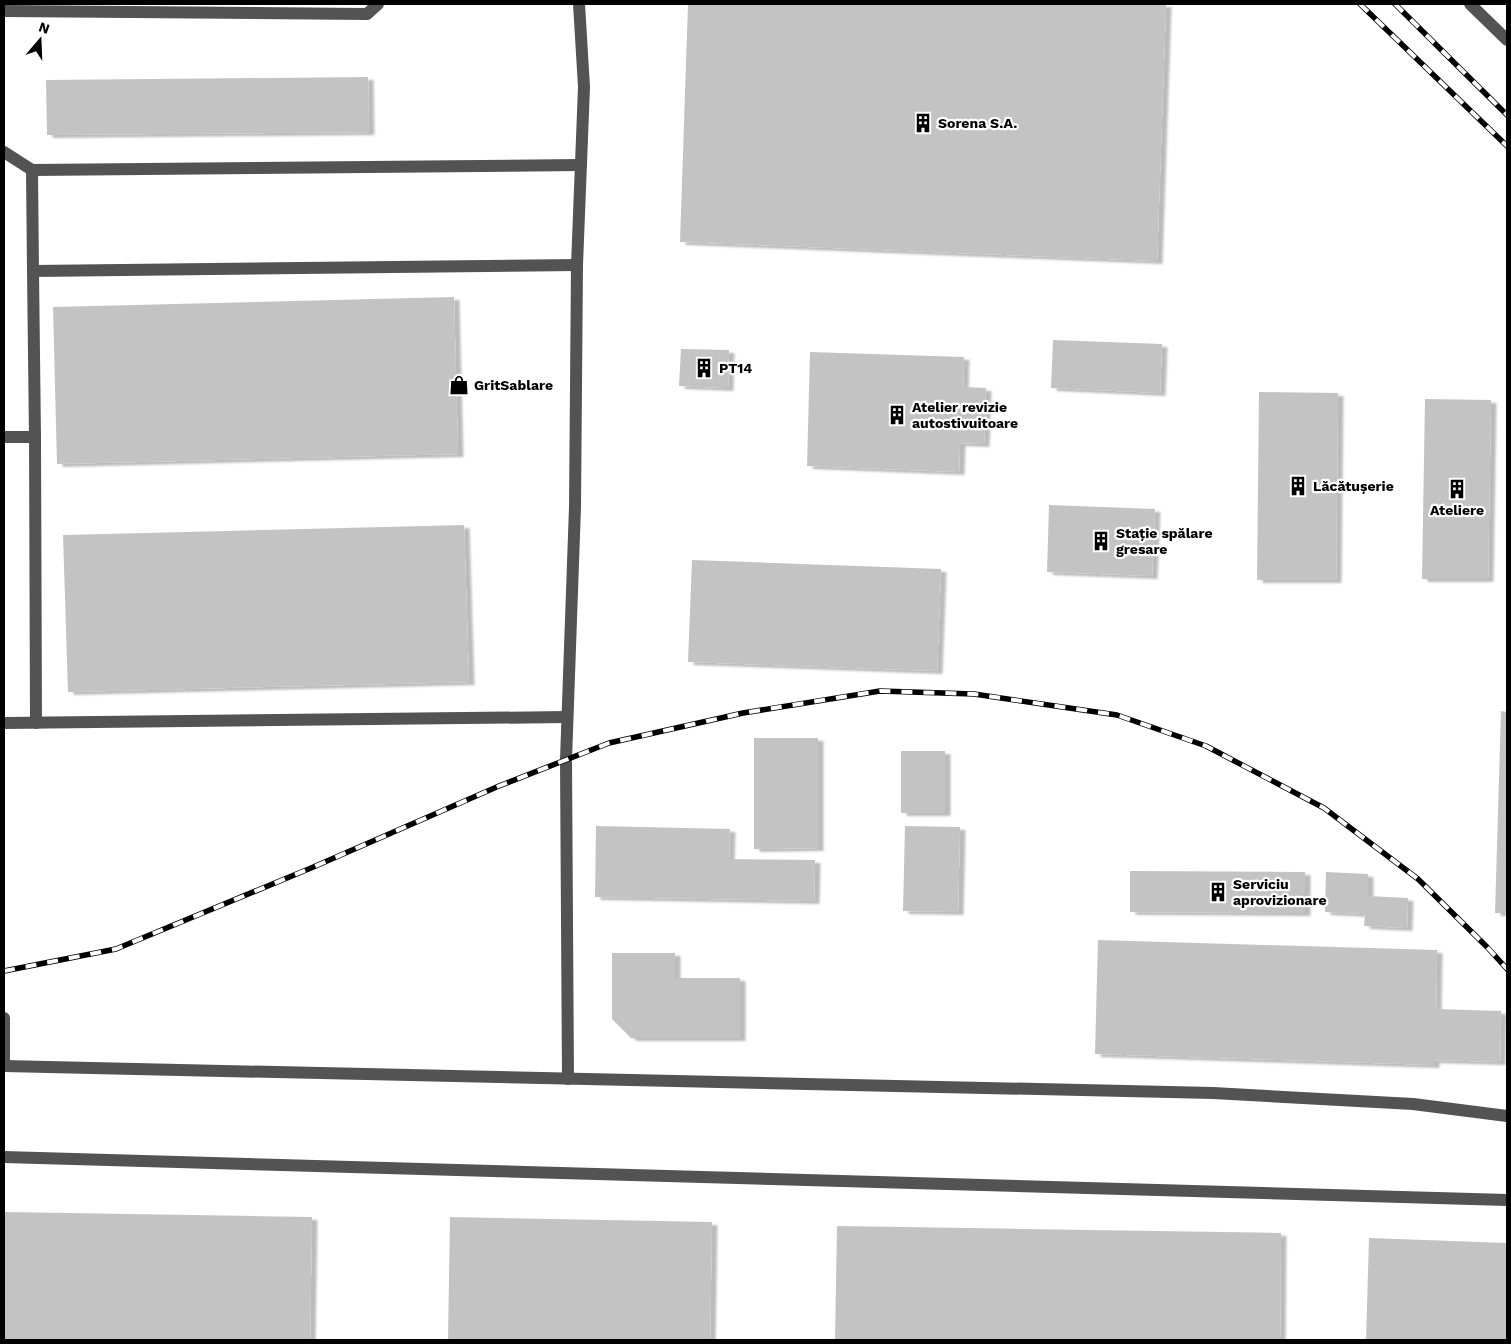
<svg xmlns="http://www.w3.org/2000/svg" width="1511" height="1344" viewBox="0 0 1511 1344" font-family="'Work Sans',sans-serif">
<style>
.building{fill:#c3c3c3;filter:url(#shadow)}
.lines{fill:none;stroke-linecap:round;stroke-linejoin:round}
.minor{stroke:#535353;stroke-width:12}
.rail-casing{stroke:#000;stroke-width:5.5}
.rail{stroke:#fff;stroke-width:4;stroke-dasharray:11;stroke-linecap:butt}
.labels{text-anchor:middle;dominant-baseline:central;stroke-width:4.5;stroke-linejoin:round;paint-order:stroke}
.poi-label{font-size:14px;font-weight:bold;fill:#000;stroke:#fff;text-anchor:start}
</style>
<defs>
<filter id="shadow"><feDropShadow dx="5.5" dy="3" stdDeviation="1" flood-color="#0004"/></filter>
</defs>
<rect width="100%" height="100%" fill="#fff"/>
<g class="building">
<polygon points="688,4 1166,4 1157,261 680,242"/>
<polygon points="368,77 369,132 47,135 46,80"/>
<polygon points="454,297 458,454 57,464 53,307"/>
<polygon points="1053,340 1162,344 1160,393 1051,388"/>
<polygon points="681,349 729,350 728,388 679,386"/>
<polygon points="810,352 964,357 963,387 986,388 984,444 960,443 959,472 807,466"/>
<polygon points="1259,392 1338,393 1336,580 1257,580"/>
<polygon points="1425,399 1491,400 1488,579 1422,579"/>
<polygon points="1049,505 1155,509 1152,576 1047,572"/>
<polygon points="464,525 469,682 68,692 63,535"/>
<polygon points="692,560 941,569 937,671 688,662"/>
<polygon points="1501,711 1507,712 1507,913 1495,913"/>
<polygon points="754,738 818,738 818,848 754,849"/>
<rect x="901" y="751" width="44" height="62"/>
<polygon points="596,826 730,829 729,859 815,860 814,901 595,897"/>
<polygon points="905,826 960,827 958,912 903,911"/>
<polygon points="1130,871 1305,872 1305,913 1130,912"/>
<polygon points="1326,872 1368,874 1368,896 1408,898 1407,928 1364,926 1365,914 1325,912"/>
<polygon points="1098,940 1437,950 1436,1009 1501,1011 1500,1062 1434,1060 1434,1065 1095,1054"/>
<polygon points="612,953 675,953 675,978 740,978 740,1038 631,1038 612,1019"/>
<polygon points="4,1212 312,1217 310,1340 4,1340"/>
<polygon points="450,1217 712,1222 710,1340 448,1340"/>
<polygon points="837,1226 1281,1233 1280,1340 835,1340"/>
<polygon points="1369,1238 1507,1243 1507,1340 1366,1340"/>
</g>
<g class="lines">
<g class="minor">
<polyline points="1470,4 1507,40"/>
<polyline points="4,11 367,14 378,4"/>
<polyline points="4,152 32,170"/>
<polyline points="33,271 32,170 581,165"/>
<polyline points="4,437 35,437 33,271 577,265"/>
<polyline points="35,437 36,723"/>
<polyline points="4,723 567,717"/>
<polyline points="4,1018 4,1061"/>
<polyline points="4,1066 1213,1093 1413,1104 1507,1116"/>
<polyline points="568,1079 566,760 575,507 577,265 584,87 579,4"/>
<polyline points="4,1157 1507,1200"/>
</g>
<defs>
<g id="rail">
<polyline points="1360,4 1507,146"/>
<polyline points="1395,4 1507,115"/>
<polyline points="4,971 116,949 311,868 499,786 609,743 743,713 880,691 974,694 1117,715 1206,746 1324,808 1418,879 1487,947 1507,969"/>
</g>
</defs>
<use href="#rail" class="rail-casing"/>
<use href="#rail" class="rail"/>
</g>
<defs>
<symbol id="building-bare" viewBox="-9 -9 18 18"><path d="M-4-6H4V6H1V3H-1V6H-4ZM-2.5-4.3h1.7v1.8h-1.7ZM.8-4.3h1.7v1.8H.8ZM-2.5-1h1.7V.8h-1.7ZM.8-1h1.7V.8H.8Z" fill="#000" stroke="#fff" stroke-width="2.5" paint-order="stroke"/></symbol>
<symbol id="shop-bare" viewBox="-9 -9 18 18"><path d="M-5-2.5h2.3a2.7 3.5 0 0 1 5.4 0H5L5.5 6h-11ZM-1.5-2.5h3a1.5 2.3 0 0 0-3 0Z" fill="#000" stroke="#fff" stroke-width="2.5" paint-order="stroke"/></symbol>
</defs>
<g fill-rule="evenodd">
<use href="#building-bare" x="909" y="109" width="28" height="28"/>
<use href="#building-bare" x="690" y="354" width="28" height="28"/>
<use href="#shop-bare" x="445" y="371" width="28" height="28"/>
<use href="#building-bare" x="883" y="401" width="28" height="28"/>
<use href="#building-bare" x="1284" y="472" width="28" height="28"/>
<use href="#building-bare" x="1443" y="475" width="28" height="28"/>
<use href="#building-bare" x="1087" y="527" width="28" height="28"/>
<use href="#building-bare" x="1204" y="878" width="28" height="28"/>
</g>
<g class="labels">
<g class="poi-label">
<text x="938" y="123">Sorena S.A.</text>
<text x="719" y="368">PT14</text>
<text x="474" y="385">GritSablare</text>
<text x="912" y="407">Atelier revizie<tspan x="912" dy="16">autostivuitoare</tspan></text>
<text x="1313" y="486">Lăcătușerie</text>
<text x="1457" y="510" text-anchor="middle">Ateliere</text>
<text x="1116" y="533">Stație spălare<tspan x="1116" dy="16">gresare</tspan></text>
<text x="1233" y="884">Serviciu<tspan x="1233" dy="16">aprovizionare</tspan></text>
</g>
</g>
<rect width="1511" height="1344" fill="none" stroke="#000000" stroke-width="10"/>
<g transform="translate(40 40) rotate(19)" stroke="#ffffff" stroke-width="4" paint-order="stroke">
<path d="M0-4L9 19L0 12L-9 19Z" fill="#000000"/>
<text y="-8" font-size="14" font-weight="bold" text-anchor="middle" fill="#000000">N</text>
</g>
</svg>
